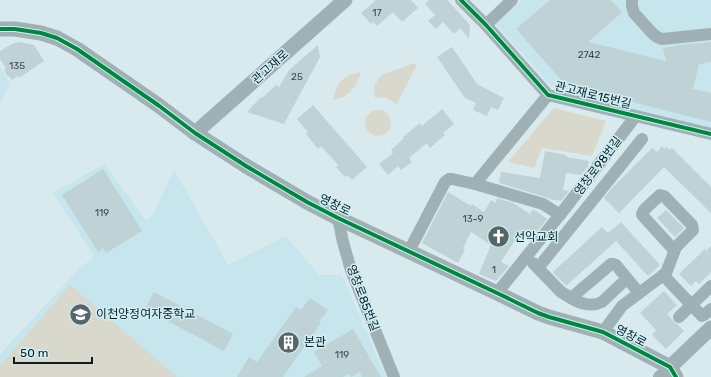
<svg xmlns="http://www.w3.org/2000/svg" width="711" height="377" viewBox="0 0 711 377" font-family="Rubik,'Noto Sans KR',sans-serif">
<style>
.built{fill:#c6e5ec}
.green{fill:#d9d8cc}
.building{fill:#bfd2d6}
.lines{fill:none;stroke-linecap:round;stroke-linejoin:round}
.minor{stroke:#a0b1b5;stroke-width:12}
.tertiary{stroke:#a0b1b5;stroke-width:15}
.cycleway-casing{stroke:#cff0f7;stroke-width:6}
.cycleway{stroke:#00873e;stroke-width:4}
.labels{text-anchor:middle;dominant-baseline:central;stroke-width:3;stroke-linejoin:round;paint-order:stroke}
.number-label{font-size:10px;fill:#3c4a4e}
.street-label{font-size:12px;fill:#111d20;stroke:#cff0f7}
.poi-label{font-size:12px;fill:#111d20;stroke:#cff0f7;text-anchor:start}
</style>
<rect width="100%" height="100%" fill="#d8eaee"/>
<g class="built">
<polygon points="522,0 711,0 711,129 558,93 495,24"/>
<polygon points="0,66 10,83 0,105"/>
<polygon points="104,164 146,220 152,216 174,170 228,265 286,236 319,275 342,275 386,377 0,377 0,354 74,274 94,256 53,193"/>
</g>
<g class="green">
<path d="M414 63 417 65 396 105C390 98 384 96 375 98L374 86 380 77 386 73 398 69Z"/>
<path d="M361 72C355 87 351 97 333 100 337 82 343 75 361 72Z"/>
<polygon points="554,108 606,121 592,156 542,148 534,168 508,162"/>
<circle cx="378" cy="123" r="13"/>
<polygon points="70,285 177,377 0,377 0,366"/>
</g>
<g class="building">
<polygon points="376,0 411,0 418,8 402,22 393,12 377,26 373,22 371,24 361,13"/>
<polygon points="429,0 447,0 470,25 469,39 460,28 454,34 443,22 436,29 428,21 435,15 425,4"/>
<polygon points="550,0 611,0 622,12 588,42 666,61 663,48 680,45 711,42 711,62 699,64 693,89 711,93 711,122 566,85 516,29"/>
<polygon points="20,42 34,45 44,61 19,78 18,76 12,80 9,76 8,77 4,70 6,68 0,59 0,51 14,43"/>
<polygon points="318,45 320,57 284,124 247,112 261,97 262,98 276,85 279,87 289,70 312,50"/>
<polygon points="452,47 477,84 504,98 498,110 491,107 487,116 473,110 476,103 465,98 437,57"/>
<polygon points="313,105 367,167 352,180 347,175 345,177 336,167 338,165 321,146 318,149 306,134 308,132 297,119"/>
<polygon points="442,109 454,124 443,133 445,135 430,148 427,143 409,158 412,162 401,170 398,166 388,175 379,164 393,153 391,150 404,138 403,137 420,123 422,126"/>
<polygon points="662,146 665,149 666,147 670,150 672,148 711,187 711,213 664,167 619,213 604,198 611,189 652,148 657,152"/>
<polygon points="545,151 566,155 566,157 589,161 588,166 581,175 566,173 563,190 569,191 561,201 550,199 545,197 499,183 501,172 540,178"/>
<polygon points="103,169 142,231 106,253 103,248 98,252 62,195"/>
<polygon points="448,192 471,206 472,204 484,212 491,200 496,203 497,198 513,203 530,214 533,209 547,219 531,239 521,231 501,262 509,266 496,281 479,274 491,245 471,232 463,248 465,249 458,263 422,243"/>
<polygon points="666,210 684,228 675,237 657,218"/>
<polygon points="621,222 660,265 648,276 616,241 566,286 553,272 602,227 608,233"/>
<polygon points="711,246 711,272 699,284 696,281 691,286 679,274 705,249 706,251"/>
<polygon points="664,291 677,305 667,314 674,322 677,324 684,331 666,349 652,335 656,330 640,313"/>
<polygon points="154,292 233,334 224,351 145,309"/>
<polygon points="310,298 328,310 319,322 321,323 283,377 237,377 249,357 257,362 296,307 301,310"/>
<polygon points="353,329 381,377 362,377 360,372 351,377 348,374 343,377 304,377 322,366 314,352"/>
</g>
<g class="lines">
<g class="minor">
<polyline points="461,0 486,25 548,95 711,134"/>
<polyline points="632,0 632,6 634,13 652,33 657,37 662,39 711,34"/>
<polyline points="486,25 512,0"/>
<polyline points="475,184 548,95"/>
<polyline points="338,218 343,242 351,270 394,377"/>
<polyline points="409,251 445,182 449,179 452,179 475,184 543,204 560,215"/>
<polyline points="533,263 561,292 571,298 611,264 614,264 616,265 639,293"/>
<polyline points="538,268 642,139"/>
<polyline points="663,275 702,316 704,315 711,309"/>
<polyline points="497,293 563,211 635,117"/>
<path d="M571 298C580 304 592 307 602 302L621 284"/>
<polyline points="679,317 711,286"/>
<polyline points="603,332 622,306 666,273 676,247 693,230 692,225 664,196 660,195 644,210 642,214 643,216 674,250"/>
<polyline points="659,377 670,367"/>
</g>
<g class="tertiary">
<polyline points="0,29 15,29 41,33 57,38 77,49 158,105 195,133 246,166 307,202 338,218 497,293 538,313 549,317 603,332 670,367 676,377"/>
<polyline points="195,133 345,0"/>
<polyline points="670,367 711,328"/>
</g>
<defs>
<g id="cycleway">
<polyline points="461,0 486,25 548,95 711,134"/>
<polyline points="0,29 15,29 41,33 57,38 77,49 158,105 195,133 246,166 307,202 338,218 497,293 538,313 549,317 603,332 670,367 676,377"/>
</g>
</defs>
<use href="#cycleway" class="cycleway-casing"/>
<use href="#cycleway" class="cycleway"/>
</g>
<defs>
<symbol id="church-disc" viewBox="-11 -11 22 22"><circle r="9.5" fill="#576568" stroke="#cff0f7"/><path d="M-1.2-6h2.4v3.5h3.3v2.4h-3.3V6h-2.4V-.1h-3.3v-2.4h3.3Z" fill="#fff"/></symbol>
<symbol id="school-disc" viewBox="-11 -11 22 22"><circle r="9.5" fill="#576568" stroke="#cff0f7"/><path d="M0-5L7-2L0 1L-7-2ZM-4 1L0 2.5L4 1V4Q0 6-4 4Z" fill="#fff"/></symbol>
<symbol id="building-disc" viewBox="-11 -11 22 22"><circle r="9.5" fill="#576568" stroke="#cff0f7"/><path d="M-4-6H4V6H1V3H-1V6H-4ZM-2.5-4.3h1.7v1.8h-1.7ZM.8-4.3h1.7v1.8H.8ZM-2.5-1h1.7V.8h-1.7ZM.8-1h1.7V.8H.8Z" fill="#fff"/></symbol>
</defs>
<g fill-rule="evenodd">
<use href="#church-disc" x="486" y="224" width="25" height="25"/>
<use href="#school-disc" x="68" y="302" width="25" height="25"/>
<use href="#building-disc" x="276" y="330" width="25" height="25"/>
</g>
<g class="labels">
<g class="number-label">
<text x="377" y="13">17</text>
<text x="589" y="55">2742</text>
<text x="17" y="66">135</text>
<text x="297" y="77">25</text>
<text x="102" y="213">119</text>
<text x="473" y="219">13-9</text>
<text x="494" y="270">1</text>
<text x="342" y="355">119</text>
</g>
<g class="street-label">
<text transform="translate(270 67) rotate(-42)">관고재로</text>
<text transform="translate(593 95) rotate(14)">관고재로15번길</text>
<text transform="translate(598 166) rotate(-53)">영창로98번길</text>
<text transform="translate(335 205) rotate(26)">영창로</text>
<text transform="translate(363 298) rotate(69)">영창로85번길</text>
<text transform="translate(631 336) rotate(28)">영창로</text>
</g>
<g class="poi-label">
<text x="514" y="237">선악교회</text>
<text x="96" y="314">이천양정여자중학교</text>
<text x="304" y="342">본관</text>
</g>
</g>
<path d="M14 357v6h78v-6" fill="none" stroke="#111d20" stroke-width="2"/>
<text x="20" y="357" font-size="12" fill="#111d20" stroke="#cff0f7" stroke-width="3" paint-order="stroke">50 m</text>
</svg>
